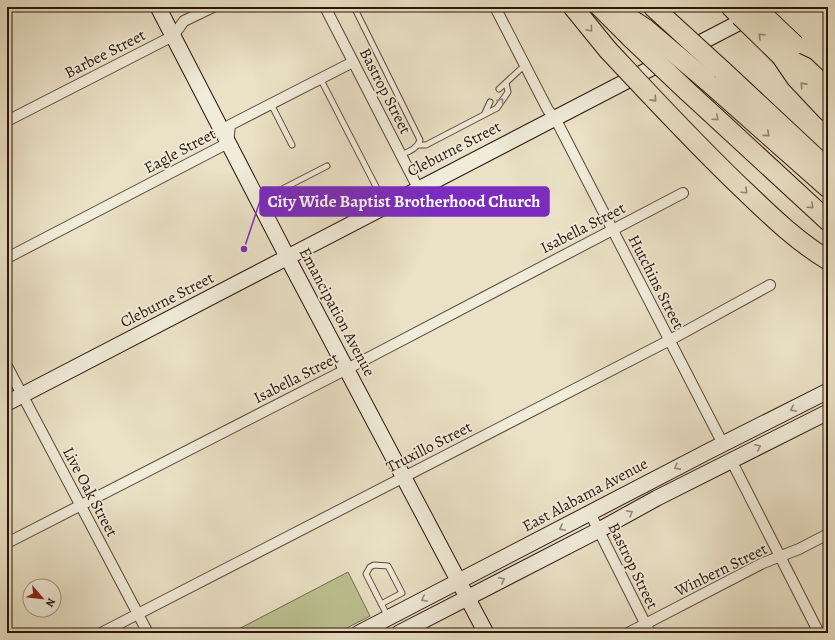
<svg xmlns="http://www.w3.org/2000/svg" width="835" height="640" viewBox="0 0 835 640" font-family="Alegreya,serif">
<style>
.green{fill:#bcc191;stroke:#736b4e}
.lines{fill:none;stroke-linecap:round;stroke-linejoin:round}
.lane-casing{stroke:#5a483a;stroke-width:7}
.street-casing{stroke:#5a483a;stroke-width:12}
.secondary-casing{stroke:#2a150b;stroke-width:17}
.highway-casing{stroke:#2a150b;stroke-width:21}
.lane{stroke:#f1ecda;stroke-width:5}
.street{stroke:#f1ecda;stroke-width:10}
.secondary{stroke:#f1ecda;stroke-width:15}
.highway{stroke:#eae1c6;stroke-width:19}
.highway-bridge-casing{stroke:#2a150b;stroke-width:21;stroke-linecap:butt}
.highway-bridge{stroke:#eae1c6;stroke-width:19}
.oneway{stroke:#948572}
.oneway2{stroke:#978b7d}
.labels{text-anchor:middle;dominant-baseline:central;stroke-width:3.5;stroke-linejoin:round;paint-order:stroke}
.street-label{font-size:16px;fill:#2a150b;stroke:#f1ecda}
.leader{fill:none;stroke:#7b2cbf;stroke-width:1.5}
.callout-dot{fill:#7b2cbf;stroke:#f1ecda;stroke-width:1.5}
.callout{fill:#7b2cbf;stroke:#7b2cbf;stroke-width:1.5}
.callout-label{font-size:17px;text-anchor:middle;font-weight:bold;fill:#fff}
</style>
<rect width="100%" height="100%" fill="#eae1c6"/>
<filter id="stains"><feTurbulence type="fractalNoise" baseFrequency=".005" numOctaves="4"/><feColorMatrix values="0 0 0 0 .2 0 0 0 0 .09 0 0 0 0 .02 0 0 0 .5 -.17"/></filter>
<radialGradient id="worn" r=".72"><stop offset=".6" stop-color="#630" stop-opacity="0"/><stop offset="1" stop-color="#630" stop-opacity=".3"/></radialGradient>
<polygon class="green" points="348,572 370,616 337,633 231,633"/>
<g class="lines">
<defs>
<g id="lane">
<path d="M354 7 420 140C417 149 409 151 401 155"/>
<polyline points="320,78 385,204"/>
<polyline points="499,89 525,65"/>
<polyline points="271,104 292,145"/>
<polyline points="485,113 490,102"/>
<polyline points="418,145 426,145 497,108 508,92 506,83"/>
<polyline points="259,201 327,166"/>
<polyline points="381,604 402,593 388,566 374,565 370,567 366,574 388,617"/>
</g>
<g id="street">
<polyline points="325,7 418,188"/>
<polyline points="495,7 548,110 555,118 723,444"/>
<polyline points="7,121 173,36 184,21 213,7"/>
<polyline points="7,258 228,143 230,125 353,62"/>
<polyline points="7,366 148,633"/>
<polyline points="731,460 819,633"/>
<polyline points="590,513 650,633"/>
<polyline points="7,543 347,369 683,193"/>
<polyline points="101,633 670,340 770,285"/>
<polyline points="628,633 763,563 799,549 828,534"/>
</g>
<g id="secondary">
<polyline points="158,7 294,270 486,633"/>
<path d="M7 403C261 270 515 138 769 7"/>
<polyline points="359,633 709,451 828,391"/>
<polyline points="399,633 599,530 657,498 828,412"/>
</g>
<g id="highway">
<polyline points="573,7 608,50"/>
<polyline points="600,7 631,38"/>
<polyline points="613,7 646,29"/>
<polyline points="653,7 664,17"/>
<polyline points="731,7 740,16"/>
<polyline points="781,56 796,78 828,112"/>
<polyline points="784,57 805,67 828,89"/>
<polyline points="722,70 828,169"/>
<polyline points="706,80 828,188"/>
<polyline points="687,91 828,221"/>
</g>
</defs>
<use href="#lane" class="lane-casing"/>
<use href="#street" class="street-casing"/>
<use href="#secondary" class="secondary-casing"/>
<use href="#highway" class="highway-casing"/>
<use href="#lane" class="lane"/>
<use href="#street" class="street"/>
<use href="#secondary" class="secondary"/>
<use href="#highway" class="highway"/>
<defs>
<g id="highway-bridge">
<polyline points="755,7 795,45"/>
<polyline points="740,16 781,56"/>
<polyline points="664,17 722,70"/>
<polyline points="646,29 706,80"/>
<polyline points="631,38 687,91"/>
<path d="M608 50C654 99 699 148 748 194 773 218 798 242 828 260"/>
</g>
</defs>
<use href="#highway-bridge" class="highway-bridge-casing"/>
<use href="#highway-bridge" class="highway-bridge"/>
</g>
<defs><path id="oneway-chevron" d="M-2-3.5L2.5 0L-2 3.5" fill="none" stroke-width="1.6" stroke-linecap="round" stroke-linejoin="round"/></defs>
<g class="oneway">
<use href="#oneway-chevron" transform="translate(590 29) rotate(50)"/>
<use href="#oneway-chevron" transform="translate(761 36) rotate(-136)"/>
<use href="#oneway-chevron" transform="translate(803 85) rotate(-132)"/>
<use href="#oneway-chevron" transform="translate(654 99) rotate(48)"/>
<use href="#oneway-chevron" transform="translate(716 118) rotate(42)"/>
<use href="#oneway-chevron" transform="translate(767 134) rotate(41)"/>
<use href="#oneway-chevron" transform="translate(745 191) rotate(43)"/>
<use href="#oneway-chevron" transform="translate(811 206) rotate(42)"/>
</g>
<g class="oneway2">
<use href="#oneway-chevron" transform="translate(501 101) rotate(-54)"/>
<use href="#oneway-chevron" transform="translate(793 409) rotate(154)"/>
<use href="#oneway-chevron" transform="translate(758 447) rotate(-27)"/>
<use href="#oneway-chevron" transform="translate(677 467) rotate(152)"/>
<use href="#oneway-chevron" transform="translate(630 513) rotate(-29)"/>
<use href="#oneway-chevron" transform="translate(562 528) rotate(153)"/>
<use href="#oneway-chevron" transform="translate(502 580) rotate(-27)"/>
<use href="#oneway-chevron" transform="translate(424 599) rotate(153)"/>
</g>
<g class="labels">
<g class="street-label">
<text transform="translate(105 54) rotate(-27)">Barbee Street</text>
<text transform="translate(385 91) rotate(63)">Bastrop Street</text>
<text transform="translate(454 149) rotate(-27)">Cleburne Street</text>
<text transform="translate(180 151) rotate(-28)">Eagle Street</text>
<text transform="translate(583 228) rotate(-27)">Isabella Street</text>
<text transform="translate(656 282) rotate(63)">Hutchins Street</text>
<text transform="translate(167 300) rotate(-27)">Cleburne Street</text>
<text transform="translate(337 312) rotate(62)">Emancipation Avenue</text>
<text transform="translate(296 378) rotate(-27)">Isabella Street</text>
<text transform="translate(429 447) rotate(-27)">Truxillo Street</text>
<text transform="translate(90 492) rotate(62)">Live Oak Street</text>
<text transform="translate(585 495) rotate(-28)">East Alabama Avenue</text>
<text transform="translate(633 566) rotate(64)">Bastrop Street</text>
<text transform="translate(721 570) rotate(-26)">Winbern Street</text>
</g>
</g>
<path class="leader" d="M244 249L260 201"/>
<circle class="callout-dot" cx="244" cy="249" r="4"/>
<rect class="callout" x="260" y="187" width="289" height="29" rx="4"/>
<g class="callout-label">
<text x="404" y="207">City Wide Baptist Brotherhood Church</text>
</g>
<rect width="835" height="640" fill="none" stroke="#eae1c6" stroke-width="24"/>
<rect x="8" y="8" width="819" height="624" fill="none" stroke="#2a150b" stroke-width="2"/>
<rect x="12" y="12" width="811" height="616" fill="none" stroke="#2a150b"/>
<g transform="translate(42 598) rotate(118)"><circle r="19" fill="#f1ecda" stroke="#a19687"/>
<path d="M0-3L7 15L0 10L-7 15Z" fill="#8f2418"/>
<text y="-6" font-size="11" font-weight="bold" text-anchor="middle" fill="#2a150b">N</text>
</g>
<rect width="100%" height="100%" filter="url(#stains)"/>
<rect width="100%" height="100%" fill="url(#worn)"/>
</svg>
